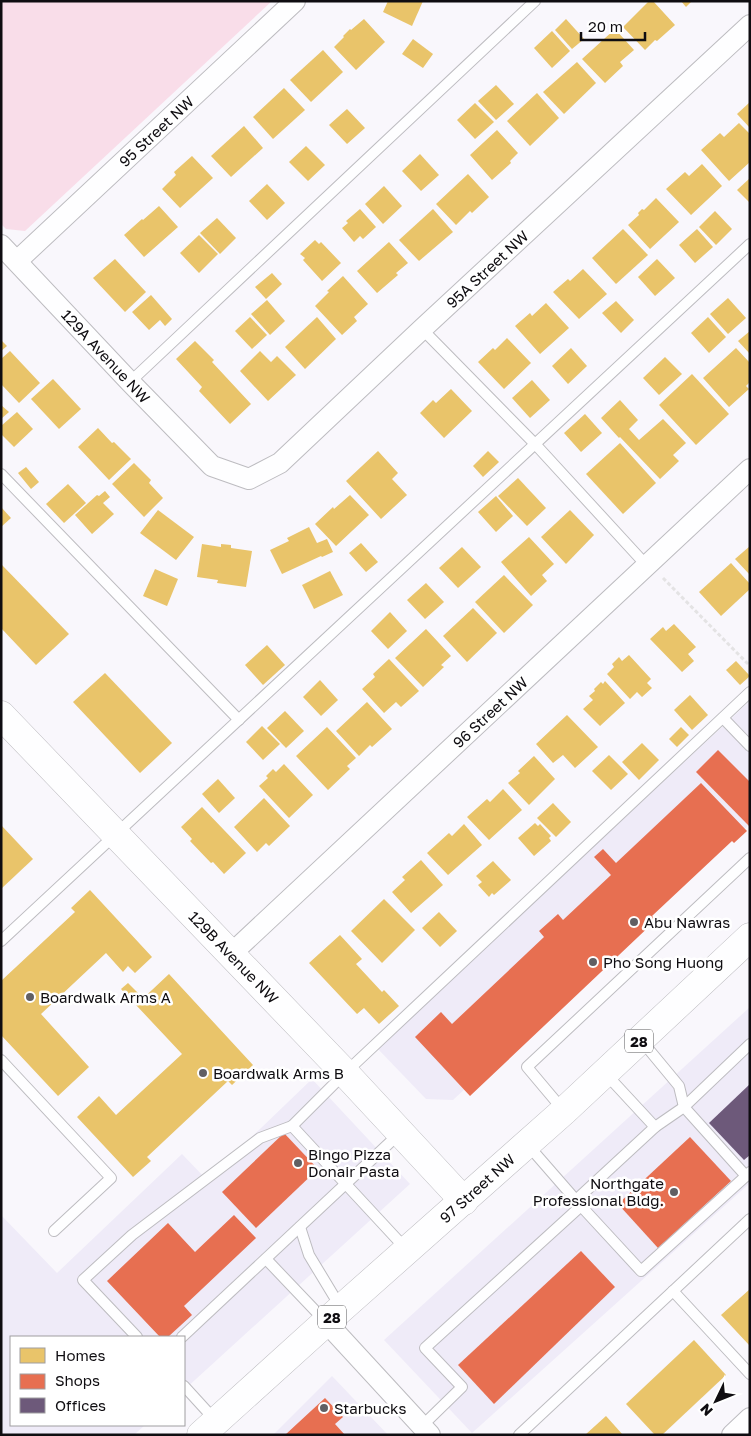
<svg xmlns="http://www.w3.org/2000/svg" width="751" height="1436" viewBox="0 0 751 1436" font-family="'Golos Text',sans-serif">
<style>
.built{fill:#efebf8}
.green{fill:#f9dde9}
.homes{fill:#e9c46a}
.shops{fill:#e76f51}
.offices{fill:#6d597a}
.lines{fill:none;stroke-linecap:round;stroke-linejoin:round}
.lane-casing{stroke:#bdbcc0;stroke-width:12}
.street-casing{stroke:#bdbcc0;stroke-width:22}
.secondary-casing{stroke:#bdbcc0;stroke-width:29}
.primary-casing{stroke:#bdbcc0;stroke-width:29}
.path{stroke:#e4e3e4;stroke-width:3;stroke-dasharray:4 2.5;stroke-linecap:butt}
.lane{stroke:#fefeff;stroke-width:10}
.street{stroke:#fefeff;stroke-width:20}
.secondary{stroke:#fefeff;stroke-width:28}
.primary{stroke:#fefeff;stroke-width:28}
.poi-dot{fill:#615f63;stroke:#fff;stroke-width:2}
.labels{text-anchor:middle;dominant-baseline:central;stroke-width:5;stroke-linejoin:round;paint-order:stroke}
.shield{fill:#fff;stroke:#575658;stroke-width:1}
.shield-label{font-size:14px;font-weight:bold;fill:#0f0d11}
.street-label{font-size:15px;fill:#0f0d11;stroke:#fff}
.poi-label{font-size:15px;fill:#0f0d11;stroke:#fff;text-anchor:start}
</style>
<rect width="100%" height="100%" fill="#f9f7fc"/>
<g class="built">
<polygon points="750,701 750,824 453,1100 426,1099 377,1048"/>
<polygon points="750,1007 750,1183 472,1433 384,1340"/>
<polygon points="312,1079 410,1184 184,1390 184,1337 11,1337 11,1425 145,1425 134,1435 1,1435 1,1215 57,1273 182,1154 207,1180"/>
<polygon points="332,1376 388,1435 273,1435"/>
</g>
<polygon class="green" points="1,1 272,1 25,231 6,229 1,224"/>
<g class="homes">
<polygon points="388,1 423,1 412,26 383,12"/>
<polygon points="649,1 653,1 675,25 657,41 655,40 645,50 623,27"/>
<polygon points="681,1 692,1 686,7"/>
<polygon points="364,19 385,42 356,70 334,47 344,37 343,36 350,29 351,30"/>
<polygon points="566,19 584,39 572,49 555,30"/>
<polygon points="615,29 634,50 620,62 623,66 605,83 582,59"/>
<polygon points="552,31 570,51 552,68 534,48"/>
<polygon points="413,39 433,54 423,68 402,54"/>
<polygon points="323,50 343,72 311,102 290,80"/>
<polygon points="577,62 596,83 564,114 543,92"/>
<polygon points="496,85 514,104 496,120 478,101"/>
<polygon points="284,88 305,110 273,139 253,117"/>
<polygon points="537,93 559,118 530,146 507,121"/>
<polygon points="750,102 750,128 737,114"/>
<polygon points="475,103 494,122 475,139 457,120"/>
<polygon points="347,109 365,128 347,144 329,125"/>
<polygon points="739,123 750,134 750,162 729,181 701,150 720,133 724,137"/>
<polygon points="244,126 263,148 231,177 211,156"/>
<polygon points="497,130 518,153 510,161 511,163 492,180 470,155"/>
<polygon points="306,146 325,165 308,181 289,162"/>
<polygon points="420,154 439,175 421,191 402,171"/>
<polygon points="192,156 213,178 180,208 162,189 176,175 174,172"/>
<polygon points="702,164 722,186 691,215 666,189 685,172 689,176"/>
<polygon points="468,174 489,197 472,213 470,211 456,225 436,204"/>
<polygon points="750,178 750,203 737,190"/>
<polygon points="267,184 285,203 267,220 249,201"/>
<polygon points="384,186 402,206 383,224 365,204"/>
<polygon points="656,198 679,222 650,249 628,225 639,215 638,213 642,209 644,210"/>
<polygon points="159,206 178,227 144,257 124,235 142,219 143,220"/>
<polygon points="360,209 376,227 363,239 360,236 354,242 342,228 348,223 346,221"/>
<polygon points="433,209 453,232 419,261 399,240"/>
<polygon points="715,211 732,229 716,245 699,227"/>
<polygon points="217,218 236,238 220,254 200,233"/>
<polygon points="623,229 648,255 616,284 592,258"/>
<polygon points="697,229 713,247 695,263 679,245"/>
<polygon points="199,235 218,254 199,273 180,253"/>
<polygon points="315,240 319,244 321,242 341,263 322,281 303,260 305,258 300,254"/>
<polygon points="389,242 408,263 396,273 398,275 377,293 357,271"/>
<polygon points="115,259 146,292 125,312 93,278"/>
<polygon points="657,259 675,278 655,296 638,277"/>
<polygon points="583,269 607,294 579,319 553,292 568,279 570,281"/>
<polygon points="272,273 282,284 266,299 255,287"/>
<polygon points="343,276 368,304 354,317 357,321 342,335 315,306 329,292 327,291"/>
<polygon points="151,295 172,319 165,326 160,320 149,330 132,312"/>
<polygon points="728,298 746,318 728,334 710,314"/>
<polygon points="267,300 285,321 270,335 251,314"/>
<polygon points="616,301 634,320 621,333 602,313"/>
<polygon points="546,303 569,328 540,354 515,326 530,313 532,316"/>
<polygon points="250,317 267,335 252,349 235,331"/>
<polygon points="317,317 336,339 305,369 285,347"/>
<polygon points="708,317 726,337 709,353 691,333"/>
<polygon points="750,331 750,354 738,341"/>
<polygon points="507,338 531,363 504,389 478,362 493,348 495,350"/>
<polygon points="1,340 7,346 1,351"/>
<polygon points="195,341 214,360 212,362 251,404 230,424 199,391 202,387 176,359"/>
<polygon points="571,348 587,366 568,384 552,366"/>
<polygon points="736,348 750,363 750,382 746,386 749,389 729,407 703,378"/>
<polygon points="10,351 40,383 19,403 1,384 1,359"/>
<polygon points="260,351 271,362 277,356 296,375 268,401 240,371"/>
<polygon points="665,357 682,374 659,395 643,378"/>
<polygon points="692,374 729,414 696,445 659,405"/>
<polygon points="53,379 81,409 59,429 31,399"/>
<polygon points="532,380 550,400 530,418 512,398"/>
<polygon points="451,389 472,411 444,438 420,413 433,400 436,403"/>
<polygon points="620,400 638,420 629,429 639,440 663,419 686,443 673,455 679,461 660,479 620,437 619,438 601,418"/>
<polygon points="1,405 9,412 1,419"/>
<polygon points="17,412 33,429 14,447 1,434 1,426"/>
<polygon points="585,414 602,433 581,452 564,433"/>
<polygon points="98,428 112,443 114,442 131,459 109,480 78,447"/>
<polygon points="620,443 656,483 623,514 586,474"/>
<polygon points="378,451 398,473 392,479 407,495 381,519 346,481"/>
<polygon points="488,451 499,462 483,477 473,466"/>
<polygon points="134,463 151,480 149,483 163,498 144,517 112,484"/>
<polygon points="26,467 39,482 31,489 18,473"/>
<polygon points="518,478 546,508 527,526 498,496"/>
<polygon points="68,484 86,503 64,523 46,504"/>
<polygon points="105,491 110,497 103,503 114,514 92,534 75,515 97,495 99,496"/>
<polygon points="350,495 369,515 336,546 315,524 333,507 334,509"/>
<polygon points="496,496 513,516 496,532 478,512"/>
<polygon points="1,507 11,518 1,527"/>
<polygon points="158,510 194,537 176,560 140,533"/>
<polygon points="570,510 594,535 566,564 541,537"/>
<polygon points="309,527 317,543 327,539 333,552 322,557 321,556 282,574 270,550 289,541 287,538"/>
<polygon points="529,537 554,564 542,575 547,581 531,596 501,562"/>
<polygon points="361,543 378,562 366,572 349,553"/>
<polygon points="202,544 221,547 221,544 231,545 231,548 252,551 246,587 217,583 218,580 197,577"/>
<polygon points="750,546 750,575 735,559"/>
<polygon points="462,547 481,567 458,588 439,568"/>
<polygon points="731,563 750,584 750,589 721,616 699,592"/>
<polygon points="1,564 69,634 36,665 1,628"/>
<polygon points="155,569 178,579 167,606 143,596"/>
<polygon points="330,571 343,595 314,609 302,585"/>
<polygon points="504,575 533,605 504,633 475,602"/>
<polygon points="426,583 444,602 425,619 407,600"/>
<polygon points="473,608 497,633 467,662 443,636"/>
<polygon points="390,612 407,631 388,649 371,631"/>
<polygon points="674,624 696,647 688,654 694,661 682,672 650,639 663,627 666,631"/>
<polygon points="426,629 451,656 441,665 444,667 423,687 395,658"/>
<polygon points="267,645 285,665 263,685 245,665"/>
<polygon points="629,655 651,679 647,683 652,688 642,697 637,692 630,699 607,674 614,667 612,664 619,657 622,661"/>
<polygon points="389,659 419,691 401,707 396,702 384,713 362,689 375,677 373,674"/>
<polygon points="736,661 750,676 740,685 726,670"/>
<polygon points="105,673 172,743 140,773 73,702"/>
<polygon points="320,680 338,700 321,716 303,697"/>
<polygon points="605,681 625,703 600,726 583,709 593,700 589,696 595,691 594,689 601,682 603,684"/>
<polygon points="690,695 708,715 692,730 674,710"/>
<polygon points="367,702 392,729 372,747 370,745 359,756 336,731"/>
<polygon points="285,711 304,731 286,748 267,728"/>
<polygon points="567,715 598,747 575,768 563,755 553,763 536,744"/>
<polygon points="262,726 280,744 263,760 246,742"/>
<polygon points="327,727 356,758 347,766 350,769 328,790 296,756"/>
<polygon points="681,727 689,735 677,747 669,739"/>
<polygon points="642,743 659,760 639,780 622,762"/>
<polygon points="609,755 628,774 611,790 592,771"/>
<polygon points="534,756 555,779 529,805 508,783 520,773 518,771"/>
<polygon points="284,764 313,795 289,818 259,786 268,778 266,776 273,769 276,772"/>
<polygon points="218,779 235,798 219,813 202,794"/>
<polygon points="503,789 522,810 489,840 467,817 487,799 490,802"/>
<polygon points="264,798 290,826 269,846 266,843 257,852 234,827"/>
<polygon points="553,803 571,822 556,837 537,818"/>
<polygon points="202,807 246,853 224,874 213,862 211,863 190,841 192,839 181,827"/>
<polygon points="535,823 538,826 540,824 551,836 549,838 551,841 534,856 518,838"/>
<polygon points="464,824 482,845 448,875 427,853 449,833 452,836"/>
<polygon points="1,825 33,859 1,889"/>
<polygon points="421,860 443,885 411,913 392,892 405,880 402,877"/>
<polygon points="493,861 511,880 494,895 492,893 489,897 478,885 482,882 476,876"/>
<polygon points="90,890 152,957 135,973 128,966 123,972 106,953 41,1014 89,1067 58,1096 1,1035 1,981 75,912 71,908"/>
<polygon points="384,899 415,930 382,963 351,931"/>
<polygon points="439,912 457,931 440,947 422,928"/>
<polygon points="340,935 362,959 356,964 382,992 384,990 399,1006 379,1024 364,1008 357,1014 309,963"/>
<polygon points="169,974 253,1065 232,1085 228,1081 147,1157 151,1161 133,1177 77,1117 99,1096 116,1115 182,1054 136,1005"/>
<polygon points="128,983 138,993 131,1000 121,989"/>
<polygon points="750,1289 750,1346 721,1315"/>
<polygon points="694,1340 726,1375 662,1435 655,1435 626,1404"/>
<polygon points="606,1416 623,1435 585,1435"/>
</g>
<g class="shops">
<polygon points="718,750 750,782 750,827 696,772"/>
<polygon points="701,783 747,831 734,843 732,841 652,916 656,920 470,1096 415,1037 441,1012 452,1024 544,937 539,931 558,914 563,920 611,875 594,857 603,849 616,863"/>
<polygon points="284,1133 318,1169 256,1228 222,1192"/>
<polygon points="690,1137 731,1181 658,1248 618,1204"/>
<polygon points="234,1215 256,1238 184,1306 192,1315 168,1337 160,1337 107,1281 168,1223 195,1252"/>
<polygon points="581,1251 615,1287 494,1404 458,1365"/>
<polygon points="325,1398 343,1417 335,1424 345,1435 285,1435"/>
</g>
<polygon class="offices" points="750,1084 750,1155 744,1160 709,1123"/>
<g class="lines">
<defs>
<g id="lane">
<polyline points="422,329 536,445 647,566"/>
<polyline points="130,382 535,1"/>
<polyline points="1,474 239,720"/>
<polyline points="723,718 750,746"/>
<polyline points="1,941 750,244"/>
<polyline points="641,1040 679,1086 684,1107 746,1176 750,1172"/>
<polyline points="1,1060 111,1178 54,1231"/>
<polyline points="564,1111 527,1067 750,858"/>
<polyline points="655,1127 684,1107 750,1044"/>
<polyline points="576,1200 655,1127 605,1073"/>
<polyline points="581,1206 641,1271 746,1176"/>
<polyline points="300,1227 309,1255 341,1308"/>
<polyline points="406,1249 292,1126 345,1073 750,692"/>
<polyline points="266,1259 326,1322"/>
<polyline points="673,1291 750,1374"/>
<polyline points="137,1337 83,1280 132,1235 260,1138 292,1126"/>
<polyline points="182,1337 400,1133"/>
<polyline points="184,1386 215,1420"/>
<polyline points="422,1426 462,1387 425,1348 581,1206 527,1144"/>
<polyline points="519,1435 750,1219"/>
</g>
<g id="street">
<polyline points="1,245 130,382 212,466 249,479 280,463 422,329 750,25"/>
<polyline points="17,261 295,1"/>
<polyline points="231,954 750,469"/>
<polyline points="326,1322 430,1435"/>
<polyline points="732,1435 750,1418"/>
</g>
<polyline id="secondary" points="1,715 345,1073 464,1201"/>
<polyline id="primary" points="201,1435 326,1322 564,1111 750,937"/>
</defs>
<use href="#lane" class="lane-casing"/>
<use href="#street" class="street-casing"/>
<use href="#secondary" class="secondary-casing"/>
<use href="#primary" class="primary-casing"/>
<polyline class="path" points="663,578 750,666"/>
<use href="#lane" class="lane"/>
<use href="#street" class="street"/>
<use href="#secondary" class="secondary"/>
<use href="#primary" class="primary"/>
</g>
<g class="poi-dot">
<circle cx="634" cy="922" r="5"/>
<circle cx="593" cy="962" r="5"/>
<circle cx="30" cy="997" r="5"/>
<circle cx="203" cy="1073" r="5"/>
<circle cx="298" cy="1163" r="5"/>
<circle cx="674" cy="1192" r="5"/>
<circle cx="324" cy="1408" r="5"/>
</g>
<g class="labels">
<g class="shield">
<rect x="625" y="1029.5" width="28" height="23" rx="4"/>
<rect x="318" y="1305.5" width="28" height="23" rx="4"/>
</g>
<g class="shield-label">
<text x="639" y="1041">28</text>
<text x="332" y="1317">28</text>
</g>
<g class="street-label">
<text transform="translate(156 131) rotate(-43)">95 Street NW</text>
<text transform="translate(487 269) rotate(-43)">95A Street NW</text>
<text transform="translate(106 356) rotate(47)">129A Avenue NW</text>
<text transform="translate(490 712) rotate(-43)">96 Street NW</text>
<text transform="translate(234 957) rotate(46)">129B Avenue NW</text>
<text transform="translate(477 1188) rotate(-42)">97 Street NW</text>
</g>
<g class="poi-label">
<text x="644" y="922">Abu Nawras</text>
<text x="603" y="962">Pho Song Huong</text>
<text x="40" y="997">Boardwalk Arms A</text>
<text x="213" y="1073">Boardwalk Arms B</text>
<text x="308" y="1154">Bingo Pizza<tspan x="308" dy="17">Donair Pasta</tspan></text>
<text x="664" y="1183" text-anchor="end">Northgate<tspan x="664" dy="17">Professional Bldg.</tspan></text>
<text x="334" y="1408">Starbucks</text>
</g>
</g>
<rect width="751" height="1436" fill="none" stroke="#0f0d11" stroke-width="5"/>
<rect x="10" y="1336" width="175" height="90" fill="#ffffff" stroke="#9f9ea0"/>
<rect x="20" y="1348" width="25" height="15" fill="#e9c46a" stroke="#9f9ea0"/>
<text x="55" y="1361" font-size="15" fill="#0f0d11">Homes</text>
<rect x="20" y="1374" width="25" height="15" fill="#e76f51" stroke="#9f9ea0"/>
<text x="55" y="1386" font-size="15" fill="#0f0d11">Shops</text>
<rect x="20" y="1398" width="25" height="15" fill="#6d597a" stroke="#9f9ea0"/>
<text x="55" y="1411" font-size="15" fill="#0f0d11">Offices</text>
<g transform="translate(716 1401) rotate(227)" stroke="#ffffff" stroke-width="4" paint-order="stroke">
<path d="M0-4L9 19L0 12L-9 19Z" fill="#0f0d11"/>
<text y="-8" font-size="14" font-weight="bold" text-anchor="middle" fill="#0f0d11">N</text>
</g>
<path d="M581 32v8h64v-8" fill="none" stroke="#0f0d11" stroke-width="2.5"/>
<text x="588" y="32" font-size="15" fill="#0f0d11" stroke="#ffffff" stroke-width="4" paint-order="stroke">20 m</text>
</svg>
